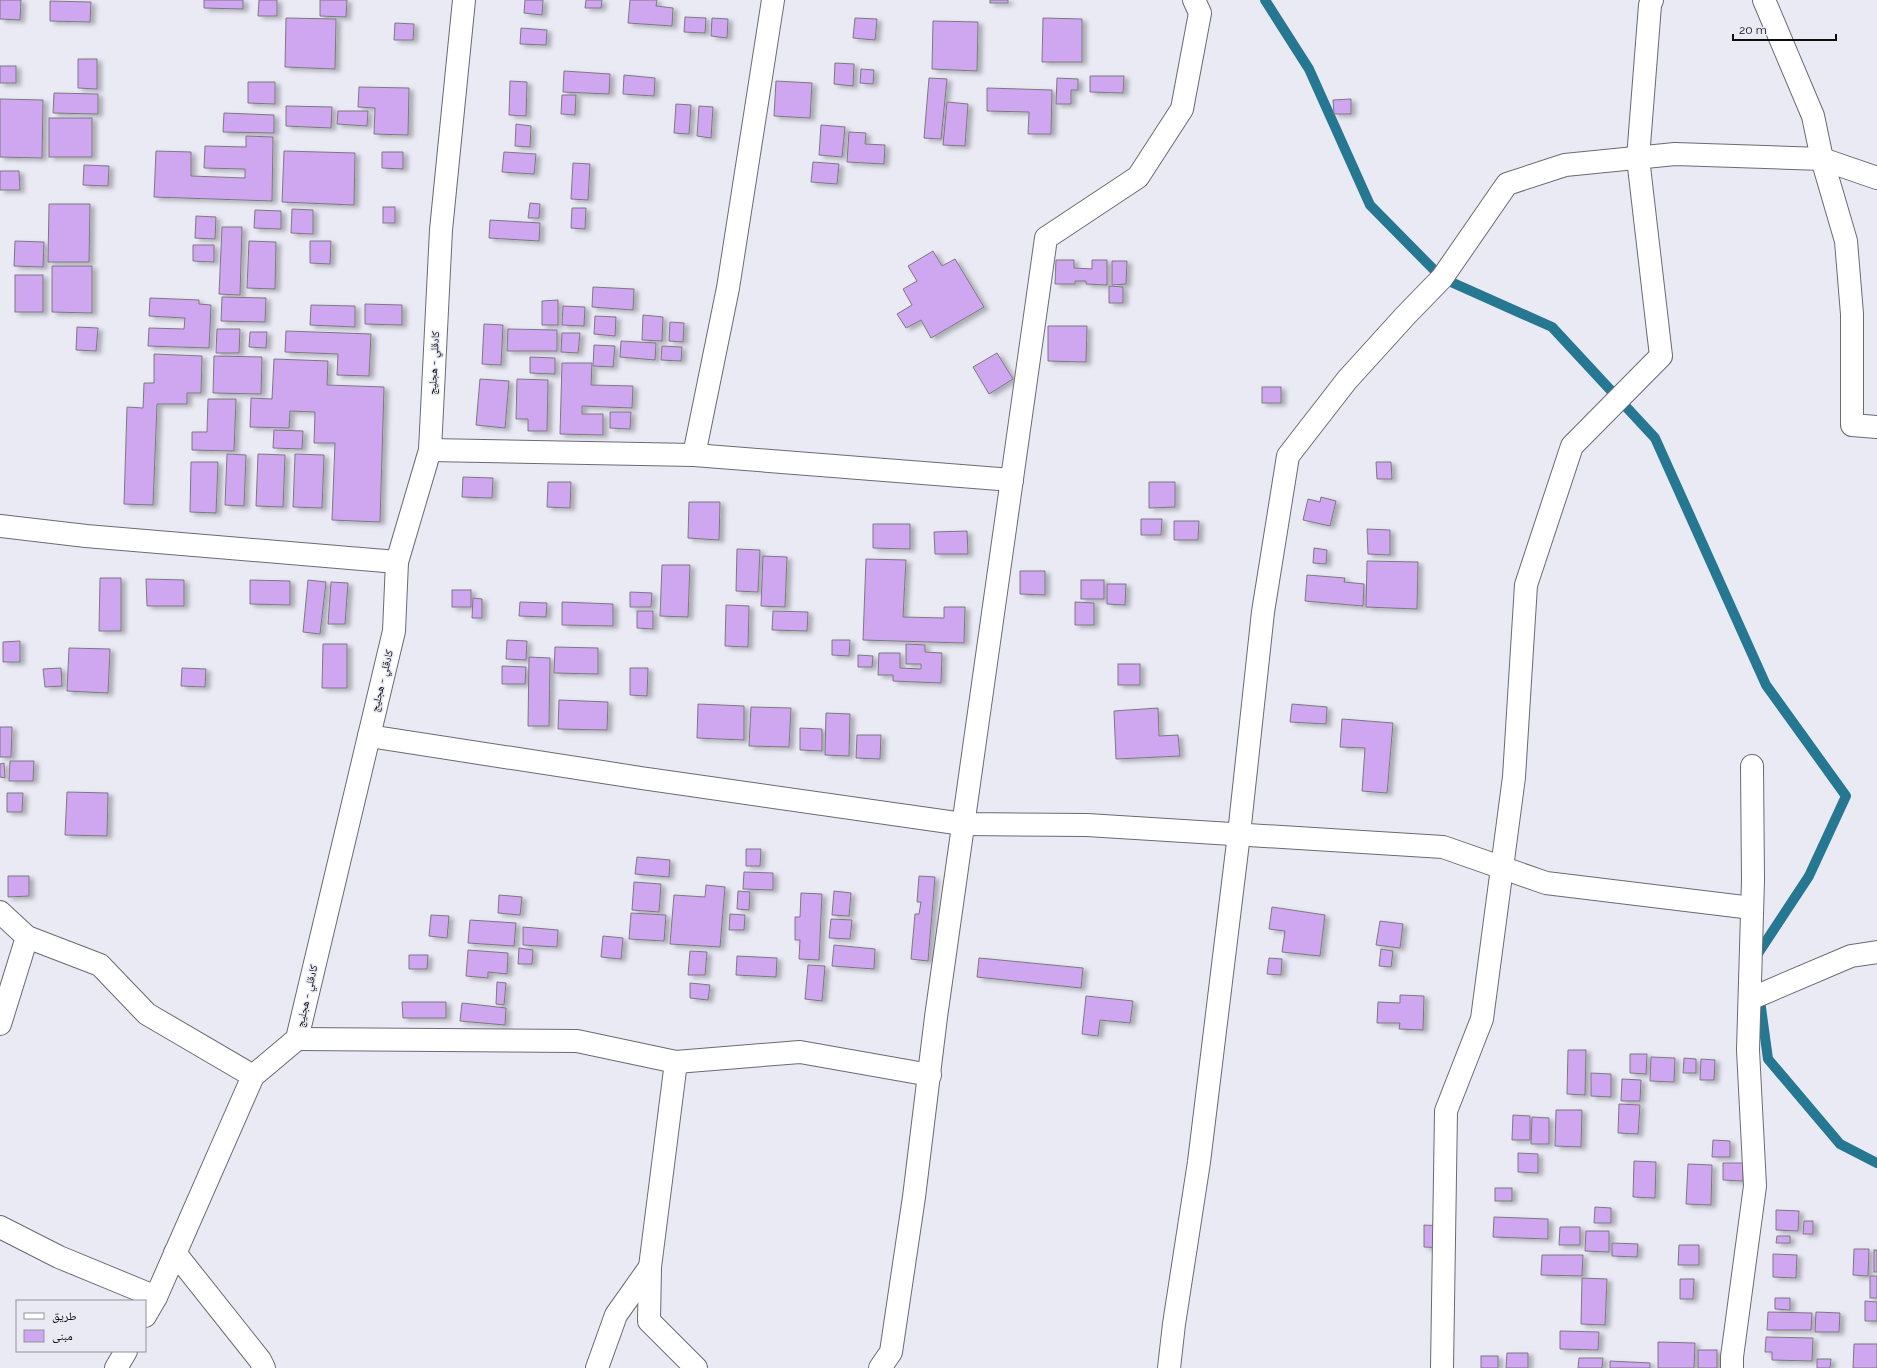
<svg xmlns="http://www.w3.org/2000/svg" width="1877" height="1368" viewBox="0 0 1877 1368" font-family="Raleway,'Noto Naskh Arabic',sans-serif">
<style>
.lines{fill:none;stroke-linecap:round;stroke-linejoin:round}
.stream{stroke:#267791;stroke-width:10}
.building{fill:#cfa6f0;stroke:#7d7881;filter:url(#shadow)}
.minor-casing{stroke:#6a6a73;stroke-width:24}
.tertiary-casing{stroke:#6a6a73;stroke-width:24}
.minor{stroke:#fff;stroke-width:22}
.tertiary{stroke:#fff;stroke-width:22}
.labels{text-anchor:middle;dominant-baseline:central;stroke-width:3;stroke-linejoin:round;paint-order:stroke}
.street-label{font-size:11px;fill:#0d0d10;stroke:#eaeaf5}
</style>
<defs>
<filter id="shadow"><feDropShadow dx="4.5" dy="2.5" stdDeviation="2" flood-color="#0004"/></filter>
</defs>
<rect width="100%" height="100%" fill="#eaeaf5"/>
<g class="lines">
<g class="stream">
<polyline points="1265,0 1309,69 1370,205 1442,278 1552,327 1655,438 1766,685 1846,796 1809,876 1755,958"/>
<polyline points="1759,993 1768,1059 1840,1144 1877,1163"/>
</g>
</g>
<g class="building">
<polygon points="0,0 21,0 20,20 0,19"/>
<polygon points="204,0 243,0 243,9 204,8"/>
<polygon points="259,0 277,0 277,16 258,16"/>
<polygon points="320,0 347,0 346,17 320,16"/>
<polygon points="525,0 543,0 542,15 524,13"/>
<polygon points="586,0 602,0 601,8 585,8"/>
<polygon points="630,0 657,0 656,6 673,8 672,26 628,23"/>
<rect x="990" y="0" width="18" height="3"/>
<polygon points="50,1 91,2 90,22 50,21"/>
<polygon points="685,17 706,18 705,33 684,32"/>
<polygon points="286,18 336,19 335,69 285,67"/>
<polygon points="712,18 728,19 727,38 711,36"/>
<polygon points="855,18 877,19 875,40 853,38"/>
<polygon points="1043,18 1082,19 1082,62 1042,62"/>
<polygon points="933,21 978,22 977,71 932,69"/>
<polygon points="395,23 414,24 413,40 394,40"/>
<polygon points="521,28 547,30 546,45 520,44"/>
<polygon points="78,59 97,59 97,89 78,88"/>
<polygon points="835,63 854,64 853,86 834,84"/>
<rect x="0" y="66" width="16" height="17"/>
<polygon points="861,69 874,70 873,84 860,83"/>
<polygon points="564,71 610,74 609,94 563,92"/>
<polygon points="624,75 655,78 654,96 623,94"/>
<polygon points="1090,76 1124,76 1123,93 1090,92"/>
<polygon points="929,78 947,79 941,139 924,138"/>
<polygon points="1057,78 1078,79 1078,90 1071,90 1071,104 1056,104"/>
<polygon points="510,81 527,82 526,116 509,115"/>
<polygon points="776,81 812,83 810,118 774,116"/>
<polygon points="248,82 275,82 275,104 248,103"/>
<polygon points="359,87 409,88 408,135 374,134 375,108 358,107"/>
<polygon points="987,88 1052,90 1051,134 1028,134 1029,112 987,111"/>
<polygon points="54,93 98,94 98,114 53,113"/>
<polygon points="562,95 576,95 575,115 561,114"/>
<polygon points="0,99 43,100 42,158 0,157"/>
<polygon points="1351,99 1351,114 1334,114 1333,100"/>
<polygon points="947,102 968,104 965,146 943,145"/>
<polygon points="676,104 691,105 689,134 674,133"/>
<polygon points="286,106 332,107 331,128 286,126"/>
<polygon points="699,106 713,107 711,138 697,136"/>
<polygon points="338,111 368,111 367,126 337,124"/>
<polygon points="224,113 274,115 274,133 223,132"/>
<rect x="49" y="118" width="43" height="39"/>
<polygon points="516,124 531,126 530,147 515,146"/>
<polygon points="821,125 845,127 842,157 819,155"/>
<polygon points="849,132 866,133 865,144 885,145 884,164 847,162"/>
<polygon points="246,136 273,137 272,201 154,197 156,151 191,152 191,176 245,178 245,169 204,168 205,146 246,147"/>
<polygon points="284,151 355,153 354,205 282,202"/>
<polygon points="382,152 403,152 403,169 382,168"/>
<polygon points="504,152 536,154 534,174 502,172"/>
<polygon points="813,162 839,164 837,184 811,182"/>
<polygon points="573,163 590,164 588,200 571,199"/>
<polygon points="84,165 109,166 108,186 83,185"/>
<polygon points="0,171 19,171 20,190 0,190"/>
<polygon points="530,203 540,204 539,218 528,218"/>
<polygon points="49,204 90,204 89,262 48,262"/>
<rect x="383" y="207" width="12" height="16"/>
<polygon points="572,208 586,208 585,229 571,228"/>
<polygon points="292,209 313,210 313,234 291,233"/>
<polygon points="255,210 281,211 281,229 254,228"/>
<polygon points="196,216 216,217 215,239 195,238"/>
<polygon points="490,220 540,223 539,241 489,238"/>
<polygon points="222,227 242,227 240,295 219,294"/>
<polygon points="15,241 44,242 43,267 14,266"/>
<polygon points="249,241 276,242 275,289 247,288"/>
<polygon points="310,241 331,241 330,264 310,263"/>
<polygon points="193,245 214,245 214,262 193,261"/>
<polygon points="933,251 942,266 955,259 984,307 931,338 921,320 906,328 897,314 912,305 903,289 917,281 908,266"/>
<polygon points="1056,260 1074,260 1074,268 1092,269 1092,260 1107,260 1107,285 1086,284 1086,281 1075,281 1075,284 1055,284"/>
<polygon points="1112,261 1127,261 1126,284 1112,285"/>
<polygon points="52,266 92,266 92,313 52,312"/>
<rect x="15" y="275" width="28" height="37"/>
<polygon points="1109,286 1123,287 1123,303 1109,303"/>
<polygon points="593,287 634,289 633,310 592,307"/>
<polygon points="222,297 266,298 265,322 221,321"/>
<polygon points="150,298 199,300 199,304 211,305 209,348 148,346 149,328 184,329 185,318 149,316"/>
<polygon points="558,300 558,325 542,325 542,301"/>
<polygon points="365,304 402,305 402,325 365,324"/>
<polygon points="311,305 355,306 355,327 310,325"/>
<polygon points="563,306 585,307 584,326 562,325"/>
<polygon points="643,315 663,317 662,341 642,340"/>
<polygon points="595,316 616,317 615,336 594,334"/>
<polygon points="670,322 684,323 683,342 669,341"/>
<polygon points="484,324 503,325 501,365 482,364"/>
<polygon points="1048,326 1087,326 1086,362 1048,361"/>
<polygon points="77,327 98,328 96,351 76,350"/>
<polygon points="217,329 240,329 239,353 216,353"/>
<polygon points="508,329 557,330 557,351 507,351"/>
<polygon points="286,331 371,334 369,376 337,375 338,354 285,352"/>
<polygon points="250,332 267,332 266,348 249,347"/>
<polygon points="562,333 580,333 578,353 561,352"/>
<polygon points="621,341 656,343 655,360 620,357"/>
<polygon points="594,345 615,346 613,367 593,366"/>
<polygon points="662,346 682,347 681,361 661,360"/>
<polygon points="997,353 1013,379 989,394 973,367"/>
<polygon points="154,354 202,356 201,393 187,393 187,404 157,404 153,505 124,504 127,407 143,408 144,383 154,383"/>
<polygon points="214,356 262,357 261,394 213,393"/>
<polygon points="530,357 555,358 555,374 530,373"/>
<polygon points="274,359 328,361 327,385 384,387 380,522 332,520 335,443 314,443 315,412 290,411 289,428 250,427 251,398 272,399"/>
<polygon points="562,363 592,363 591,385 633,386 632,408 582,406 582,414 603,414 603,435 560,434"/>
<polygon points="480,379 509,381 505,428 476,425"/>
<polygon points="517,379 548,380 547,431 528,431 528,419 516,419"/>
<rect x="1262" y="387" width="19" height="16"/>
<polygon points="208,399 236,399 234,451 192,450 192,432 207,432"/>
<polygon points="610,412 631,412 630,429 610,428"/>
<polygon points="274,430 303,431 302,449 273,448"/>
<polygon points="227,454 246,455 244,506 225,505"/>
<polygon points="258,454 285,455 283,507 256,506"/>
<polygon points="295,454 324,455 322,508 293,507"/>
<polygon points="191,462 218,462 216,513 190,512"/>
<polygon points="1376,462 1391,462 1392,479 1377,479"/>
<polygon points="463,477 493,478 492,498 462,497"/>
<polygon points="548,482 571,482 570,508 547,507"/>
<polygon points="1149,482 1175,482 1175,507 1149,508"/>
<polygon points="1321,497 1336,501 1330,526 1303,520 1308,499 1320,502"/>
<polygon points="689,502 720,502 719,540 688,538"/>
<polygon points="1141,519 1162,519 1161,535 1141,535"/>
<polygon points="1174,521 1199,521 1198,540 1174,540"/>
<polygon points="873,524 910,524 910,549 873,548"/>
<polygon points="1367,529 1390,530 1390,555 1368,554"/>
<polygon points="967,531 968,554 935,554 934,532"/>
<polygon points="1314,548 1327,550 1326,564 1313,563"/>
<polygon points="737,549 760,550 758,592 736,591"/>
<polygon points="763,556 787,557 785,607 761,606"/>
<polygon points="866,559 906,560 903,617 944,618 944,607 965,607 964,643 863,640"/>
<polygon points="1367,561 1418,562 1417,609 1366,607"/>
<polygon points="662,565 690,565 688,617 660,616"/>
<polygon points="1020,571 1045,571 1045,595 1020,594"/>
<polygon points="1307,575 1345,578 1344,582 1364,584 1363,606 1305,601"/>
<polygon points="100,578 121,578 121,631 99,631"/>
<polygon points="146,579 184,580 184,606 147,606"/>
<polygon points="250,580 290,581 290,605 250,604"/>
<polygon points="308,580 326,582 320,634 303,632"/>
<rect x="1081" y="580" width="23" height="19"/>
<polygon points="331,582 348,583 345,624 328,624"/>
<polygon points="1107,584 1126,584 1125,605 1107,604"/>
<rect x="452" y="590" width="19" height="17"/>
<polygon points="630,592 652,593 651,607 630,607"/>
<polygon points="473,598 482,599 482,618 472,618"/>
<polygon points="520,602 547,603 546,617 519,616"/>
<polygon points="562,602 613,604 613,626 562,625"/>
<polygon points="1075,602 1094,603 1094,625 1075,625"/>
<polygon points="726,605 749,606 748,647 725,646"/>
<polygon points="637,611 653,611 653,629 637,628"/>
<polygon points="773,611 808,612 807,631 772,630"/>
<polygon points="507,640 527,641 526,660 506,659"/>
<polygon points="832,640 850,640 849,656 832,655"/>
<polygon points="20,641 20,662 3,662 3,642"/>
<polygon points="323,644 347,644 347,688 322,688"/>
<polygon points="906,644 925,645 925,652 942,653 941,683 893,681 893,675 878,675 879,653 900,653 900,668 921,669 921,664 906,664"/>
<polygon points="555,647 598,648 598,674 554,673"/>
<polygon points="69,648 110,649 108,693 67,691"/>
<polygon points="858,655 873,656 872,667 858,667"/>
<polygon points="529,657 550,658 549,726 528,726"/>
<rect x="1118" y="664" width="22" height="21"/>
<polygon points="502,666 526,667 525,684 502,684"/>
<polygon points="61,668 62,686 45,687 43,669"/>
<polygon points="182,668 206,669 205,687 181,686"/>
<polygon points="630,668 648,668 647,696 630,695"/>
<polygon points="559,700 608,702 607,730 558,729"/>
<polygon points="698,704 744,706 744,740 697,738"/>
<polygon points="1292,704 1327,707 1326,724 1290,722"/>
<polygon points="751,707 791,708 789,747 749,746"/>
<polygon points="1158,708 1159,736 1178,735 1180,756 1116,759 1114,711"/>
<polygon points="826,713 850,714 849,756 825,755"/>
<polygon points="1342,719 1393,723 1387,793 1362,791 1365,748 1340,747"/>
<polygon points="0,727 12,727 11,757 0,757"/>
<polygon points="800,728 822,729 822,751 800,750"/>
<polygon points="857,735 881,735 880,759 856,758"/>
<polygon points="10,761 34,761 33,781 9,781"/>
<polygon points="4,763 5,778 0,777 0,764"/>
<polygon points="67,792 108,793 107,836 65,835"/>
<polygon points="7,793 23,793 22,812 7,812"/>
<polygon points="746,849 761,849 760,866 746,866"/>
<polygon points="637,857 670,860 669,877 635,874"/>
<polygon points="744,872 773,873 773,890 743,889"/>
<polygon points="8,876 29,876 29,896 8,897"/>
<polygon points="919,876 935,877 928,961 911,959 915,914 919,914 921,902 917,902"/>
<polygon points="634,882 661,884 659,912 632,910"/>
<polygon points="706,885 725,887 720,947 670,944 674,895 705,897"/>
<polygon points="738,891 750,892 749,910 737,909"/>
<polygon points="834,891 851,893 849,916 832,915"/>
<polygon points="801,893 822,894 819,960 799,959 800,940 795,940 795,917 800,917"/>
<polygon points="499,895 522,897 520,915 498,913"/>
<polygon points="1272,907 1325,915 1320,956 1282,952 1285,931 1269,929"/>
<polygon points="631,913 666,915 664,941 629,939"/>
<polygon points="730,914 745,915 744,930 729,930"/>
<polygon points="431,915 449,916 447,938 429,936"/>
<polygon points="831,919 852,920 850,939 829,938"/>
<polygon points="470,920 516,923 514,946 468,943"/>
<polygon points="1380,921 1403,924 1400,948 1376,945"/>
<polygon points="523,927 558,930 557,947 523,945"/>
<polygon points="603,936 623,938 621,959 601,957"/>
<polygon points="834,945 875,949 874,969 832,966"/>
<polygon points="519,948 533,950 532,964 518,964"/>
<polygon points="1381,949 1393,951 1391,967 1379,966"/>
<polygon points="468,950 508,953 507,974 488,972 488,978 466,976"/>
<polygon points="690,951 707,952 705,975 688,975"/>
<polygon points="409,955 428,955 427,969 409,969"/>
<polygon points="737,956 777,958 776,977 736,975"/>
<polygon points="979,958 1083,968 1081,988 977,977"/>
<polygon points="1269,958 1282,959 1281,975 1267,974"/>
<polygon points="808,965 825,966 822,1001 805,999"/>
<polygon points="497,982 506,983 504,1005 496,1004"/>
<polygon points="690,983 710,985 708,1000 690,998"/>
<polygon points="1400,995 1424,996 1423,1030 1399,1029 1400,1023 1377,1023 1378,1002 1400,1003"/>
<polygon points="1086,996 1133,1001 1130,1023 1100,1020 1098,1036 1082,1034"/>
<polygon points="402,1002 446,1002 446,1018 403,1018"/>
<polygon points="462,1003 506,1008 505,1025 460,1021"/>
<polygon points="1568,1050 1586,1050 1585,1095 1567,1094"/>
<polygon points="1630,1054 1647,1054 1646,1074 1630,1073"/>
<polygon points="1651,1057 1675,1058 1674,1082 1650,1081"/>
<polygon points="1684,1058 1696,1059 1696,1073 1683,1073"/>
<polygon points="1701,1059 1715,1060 1714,1080 1700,1080"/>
<polygon points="1591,1073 1611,1074 1611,1097 1591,1096"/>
<polygon points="1622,1079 1641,1080 1640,1101 1621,1101"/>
<polygon points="1619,1104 1640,1105 1638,1134 1618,1133"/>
<polygon points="1556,1110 1582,1110 1581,1147 1555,1146"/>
<polygon points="1513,1115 1530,1116 1530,1140 1512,1140"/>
<polygon points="1532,1117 1549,1118 1549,1144 1531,1144"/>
<polygon points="1713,1140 1730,1141 1730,1157 1712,1157"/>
<polygon points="1518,1153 1538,1154 1538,1173 1518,1172"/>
<polygon points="1634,1161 1656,1162 1655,1198 1633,1197"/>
<polygon points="1723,1163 1743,1163 1743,1181 1723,1180"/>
<polygon points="1688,1164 1712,1165 1711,1205 1686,1204"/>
<rect x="1495" y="1188" width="17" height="13"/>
<polygon points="1595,1207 1611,1208 1611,1223 1594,1223"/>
<polygon points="1776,1210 1799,1211 1798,1231 1776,1230"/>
<polygon points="1494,1217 1548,1219 1548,1239 1493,1237"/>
<polygon points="1804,1221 1813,1221 1813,1234 1803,1234"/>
<polygon points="1424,1225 1444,1226 1443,1248 1424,1247"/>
<polygon points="1560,1227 1580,1227 1580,1245 1559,1245"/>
<polygon points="1586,1231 1609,1231 1609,1252 1585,1251"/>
<polygon points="1777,1236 1790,1236 1790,1243 1776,1243"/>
<polygon points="1612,1243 1638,1244 1637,1257 1612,1256"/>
<polygon points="1679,1245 1699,1245 1699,1265 1678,1265"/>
<polygon points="1854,1249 1869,1249 1868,1276 1853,1275"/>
<rect x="1874" y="1250" width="3" height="22"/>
<polygon points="1773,1254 1797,1255 1796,1278 1773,1277"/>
<polygon points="1542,1255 1583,1255 1582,1276 1541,1275"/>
<rect x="1870" y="1276" width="7" height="22"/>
<polygon points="1582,1278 1607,1279 1605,1325 1581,1324"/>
<polygon points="1680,1279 1694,1279 1693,1299 1680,1299"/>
<polygon points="1775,1298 1790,1298 1790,1310 1775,1309"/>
<polygon points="1865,1301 1877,1302 1877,1321 1865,1321"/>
<polygon points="1768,1312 1812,1313 1811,1330 1767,1330"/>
<polygon points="1816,1312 1840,1313 1839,1332 1815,1332"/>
<polygon points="1560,1331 1599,1332 1598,1350 1560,1349"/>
<polygon points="1766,1337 1813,1338 1812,1361 1772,1360 1772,1352 1765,1352"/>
<polygon points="1658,1342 1695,1343 1694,1368 1658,1368"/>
<polygon points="1854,1344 1877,1344 1877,1368 1853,1368"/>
<rect x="1698" y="1350" width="19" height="18"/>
<polygon points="1507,1353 1528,1353 1528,1368 1506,1368"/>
<rect x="1481" y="1356" width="17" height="12"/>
<polygon points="1579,1358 1603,1358 1602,1368 1578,1368"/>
<polygon points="1817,1359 1831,1359 1830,1368 1817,1368"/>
<polygon points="1610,1361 1650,1363 1650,1368 1610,1368"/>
</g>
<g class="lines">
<defs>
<g id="minor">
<polyline points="1764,0 1813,116 1822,159 1846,241 1852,314 1852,425 1877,427"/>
<polyline points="430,450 694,455 1012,480"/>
<polyline points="694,455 728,288 773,0"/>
<polyline points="0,526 86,536 397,562"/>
<polyline points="369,736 641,778 963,824 1087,825 1443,847 1546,883 1752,908"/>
<polyline points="0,912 27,937 100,965 147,1014 253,1076"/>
<polyline points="1750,999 1851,956 1877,952"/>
<polyline points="0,1024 27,937"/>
<polyline points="297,1039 577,1041 676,1062 800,1052 930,1075"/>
<polyline points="676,1062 650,1267 649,1321 696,1368"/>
<polyline points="0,1227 59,1257 156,1297"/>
<polyline points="175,1253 260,1360 264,1368"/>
<polyline points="597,1368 616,1315 650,1267"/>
<polyline points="880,1368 891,1352 914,1197 936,1017 1046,238 1138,177 1182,109 1200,13 1194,0"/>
<polyline points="1169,1368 1174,1324 1199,1162 1239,834 1263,612 1288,456 1347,380 1406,315 1442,278 1507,184 1565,165 1675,154 1822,159 1877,178"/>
<polyline points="1442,1368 1446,1111 1482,1019 1514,777 1526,585 1572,446 1661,356 1638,158 1650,5 1652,0"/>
<polyline points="1732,1368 1732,1357 1755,1186 1748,1050 1753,880 1752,766"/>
</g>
<g id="tertiary">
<polyline points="145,1316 156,1297 253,1076 297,1039 394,631 397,562 430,450 441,230 464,0"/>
<polyline points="116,1368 126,1351"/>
</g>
</defs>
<use href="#minor" class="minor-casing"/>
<use href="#tertiary" class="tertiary-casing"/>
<use href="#minor" class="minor"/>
<use href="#tertiary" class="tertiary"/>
</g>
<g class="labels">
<g class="street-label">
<text transform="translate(434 363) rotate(-87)">كادقلي - هجليج</text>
<text transform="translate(382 681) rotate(-76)">كادقلي - هجليج</text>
<text transform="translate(307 996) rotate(-77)">كادقلي - هجليج</text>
</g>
</g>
<rect x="16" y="1300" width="130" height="52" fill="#eaeaf5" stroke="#929299"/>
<rect x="24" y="1313" width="20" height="6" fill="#ffffff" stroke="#929299"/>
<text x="52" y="1320" font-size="12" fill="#0d0d10">طريق</text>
<rect x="24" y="1330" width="20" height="12" fill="#cfa6f0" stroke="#929299"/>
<text x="52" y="1340" font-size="12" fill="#0d0d10">مبنى</text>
<path d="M1733 34v6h103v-6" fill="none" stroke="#0d0d10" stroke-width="2"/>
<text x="1739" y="34" font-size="12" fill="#0d0d10" stroke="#eaeaf5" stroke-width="3" paint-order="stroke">20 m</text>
</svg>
